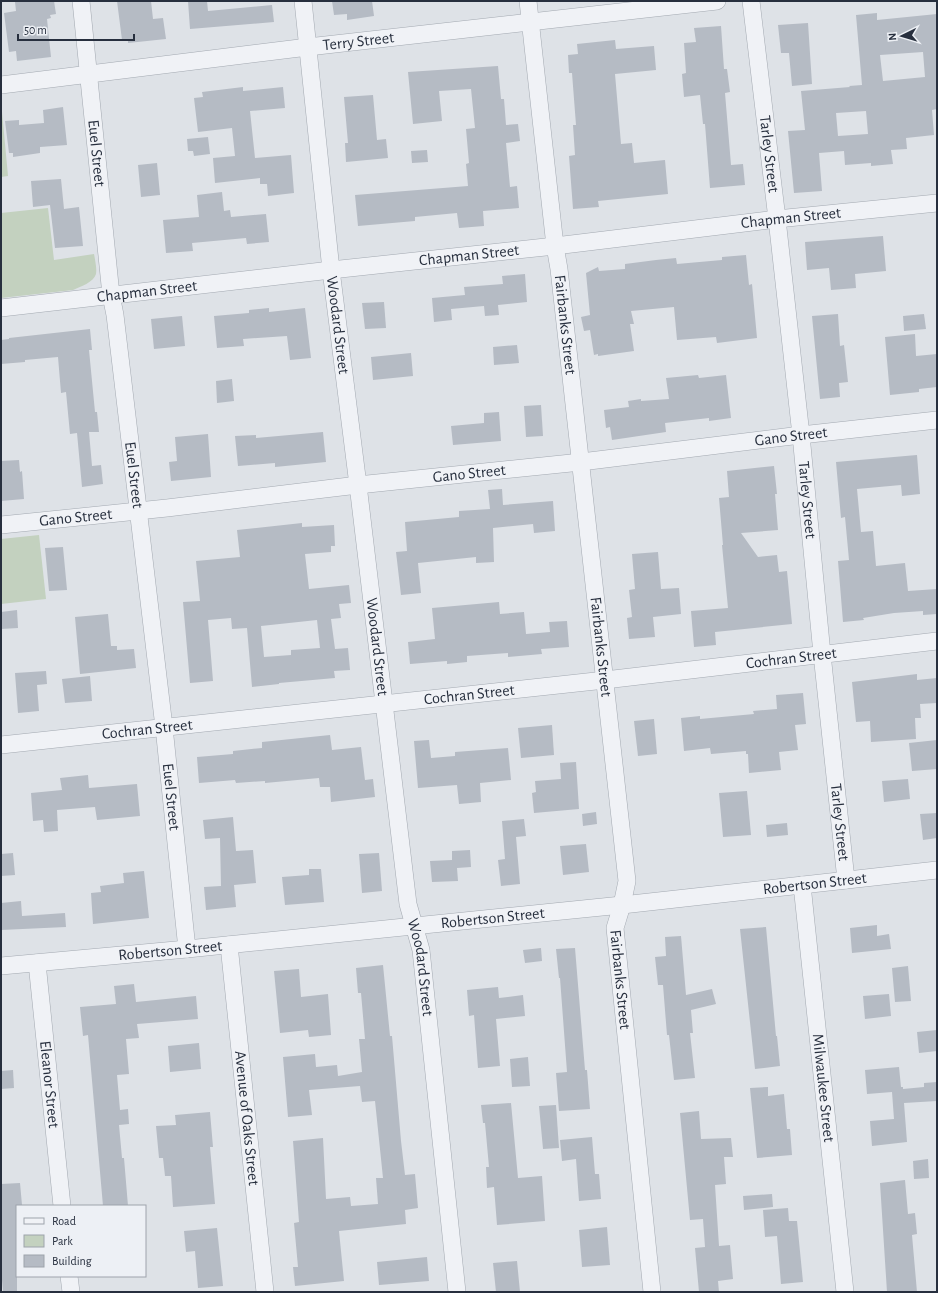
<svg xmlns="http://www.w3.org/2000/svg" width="938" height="1293" viewBox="0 0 938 1293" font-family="'Alegreya Sans',sans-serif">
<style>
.green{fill:#c3d1bf}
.building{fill:#b5bbc4;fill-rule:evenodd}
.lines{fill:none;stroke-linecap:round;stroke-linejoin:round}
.minor-casing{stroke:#a3a9b1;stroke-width:18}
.minor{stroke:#f0f2f6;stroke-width:17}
.labels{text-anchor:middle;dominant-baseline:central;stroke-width:3;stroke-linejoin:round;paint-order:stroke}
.street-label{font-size:16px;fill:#272f3e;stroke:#edf0f5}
</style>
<rect width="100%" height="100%" fill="#dee2e7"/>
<g class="green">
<polygon points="1,101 8,176 1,177"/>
<path d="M48 208 54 260 94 254C95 260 97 268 96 274 94 282 80 287 73 290L1 298V213Z"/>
<polygon points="39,535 46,599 1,604 1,539"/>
</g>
<g class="building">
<polygon points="23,1 54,1 56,14 50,15 51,18 47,19 51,57 17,61 16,51 9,52 4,13 16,11 15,2"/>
<polygon points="117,1 151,1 153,19 163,18 166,39 128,43 128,39 122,40"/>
<polygon points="188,1 207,1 208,11 272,5 274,22 190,29"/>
<polygon points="332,1 372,1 374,16 347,20 347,14 334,15"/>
<path d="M877 13V20L937 14V109L932 110 934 135 906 138 907 149 891 150 893 164 871 166V163L845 165 844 151 819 153 822 191 794 193 788 131 805 130 801 91 850 87 849 86 862 85 856 15ZM923 52 925 77 883 81 880 55ZM866 111 868 134 838 136 836 113Z"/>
<polygon points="808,23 812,84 792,86 789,53 781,53 778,25"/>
<polygon points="721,26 724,69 727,69 730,92 725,93 731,165 743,164 745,185 710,188 705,124 703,124 700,95 684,97 682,74 686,73 684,43 696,42 694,28"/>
<polygon points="615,40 616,49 654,46 656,70 615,74 621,144 632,143 634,163 665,160 668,194 598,201 599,207 573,209 569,156 575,155 573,125 576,125 572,73 569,73 568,55 578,54 577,44"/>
<polygon points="498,66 501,99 504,99 506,125 518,124 520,141 506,143 510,187 517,186 519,208 483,211 484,226 459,228 457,213 415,217 415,221 358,226 355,195 468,186 466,164 469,163 466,129 475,128 471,89 439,91 442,121 413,124 408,72"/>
<polygon points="243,87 243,91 283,87 285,108 250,111 255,158 291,155 294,193 268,196 267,184 260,184 260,178 215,183 213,158 235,156 232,128 198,132 194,98 203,97 202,92"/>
<polygon points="373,95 377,140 386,139 388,158 346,162 345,143 348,143 344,97"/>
<polygon points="63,107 67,145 40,147 40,153 13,157 13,153 9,153 5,121 19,120 19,125 44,123 43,110"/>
<polygon points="208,137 210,154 194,156 193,151 188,151 187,139"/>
<polygon points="427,150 428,162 412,163 411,151"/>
<polygon points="157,163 160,195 141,197 138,165"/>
<polygon points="61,179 64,209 79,207 83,246 55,248 50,205 33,207 31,181"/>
<polygon points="222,192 224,211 230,210 231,217 266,214 269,242 247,244 246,238 192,243 193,251 166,253 163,220 199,217 197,195"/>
<polygon points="883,236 886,271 855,274 856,288 831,290 829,268 807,270 805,242"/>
<polygon points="746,255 749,285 752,284 757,338 717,343 716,337 677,340 674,307 631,311 634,324 630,324 634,351 598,356 598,354 594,355 590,330 584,331 581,317 590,315 586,273 598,267 599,271 625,269 625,264 656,260 676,258 677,264 722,260 722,257"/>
<polygon points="525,274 527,302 498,305 499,315 485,316 484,306 451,309 452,320 434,322 432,298 465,295 464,287 503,284 502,276"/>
<polygon points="384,302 386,328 365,329 362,303"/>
<polygon points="269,308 269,312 305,308 311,358 290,360 287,336 243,339 244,346 217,348 214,316 249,313 249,310"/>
<polygon points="838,314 840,346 844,345 848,382 839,383 840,397 820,399 812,316"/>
<polygon points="924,314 926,329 904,331 903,316"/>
<polygon points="182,316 185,346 154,349 151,319"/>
<polygon points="90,329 92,350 89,350 95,412 97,412 99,432 89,432 92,466 101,465 103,484 82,487 77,433 70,434 66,392 61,393 58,357 25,360 25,362 1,364 1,340 9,339 9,338"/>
<polygon points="915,334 916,356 937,354 937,387 919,389 919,392 890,395 885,337"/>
<polygon points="517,345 519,363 494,365 493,347"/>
<polygon points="411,353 413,376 373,380 371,357"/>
<polygon points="698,375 699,378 726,375 731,418 709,421 709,418 665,423 666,432 612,440 610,427 606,428 604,410 629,407 628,401 641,399 641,401 669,399 666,378"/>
<polygon points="232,379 234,401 217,403 216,381"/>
<polygon points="541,405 543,436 526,437 524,406"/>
<polygon points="499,412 501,441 453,445 451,426 484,423 484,413"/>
<polygon points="323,432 326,462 275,467 275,463 238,466 235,436 256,435 256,438"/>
<polygon points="208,434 211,477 171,481 169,462 177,461 175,437"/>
<polygon points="917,455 920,494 902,496 901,485 857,489 861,532 873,531 876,566 905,563 908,591 937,589 937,614 923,615 923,611 894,613 863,618 864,620 843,622 838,561 849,560 845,517 841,518 836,462"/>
<polygon points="19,460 20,472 22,471 24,499 1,501 1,461"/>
<polygon points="774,466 777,494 775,494 778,530 741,533 758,557 777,555 779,572 787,571 792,624 715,632 716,645 694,647 691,611 728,608 722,545 723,545 719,498 729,497 727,471"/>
<polygon points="502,489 503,505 553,501 555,531 534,533 533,524 493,528 494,562 476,563 476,557 418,563 421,593 401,595 396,552 407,551 405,522 459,517 459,511 490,509 488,490"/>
<path d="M302 523V527L334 525 335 546H331V552L305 554 309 589 349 585 351 603 339 604 341 618 331 619 335 649 348 648 350 670 334 671 335 678 279 683V684L252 687 247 628 232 629 231 618 208 620 213 681 190 683 183 602 200 601 196 561 240 557 237 530ZM317 620 320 648 291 650V655L264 657 261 626Z"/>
<polygon points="63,547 67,590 49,591 45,548"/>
<polygon points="658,552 661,589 679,588 681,614 653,617 655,637 629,639 627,618 632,617 629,590 635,589 632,554"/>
<polygon points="499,602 500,614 524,612 526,634 550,632 549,622 567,621 569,647 541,649 542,654 508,657 508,653 467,656 467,662 447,664 447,661 410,664 408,642 435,639 432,608"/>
<polygon points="17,610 18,628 1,629 1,612"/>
<polygon points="108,614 111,646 117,646 117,650 134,649 136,668 80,674 75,617"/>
<polygon points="46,671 47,684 37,685 39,711 18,713 15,673"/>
<polygon points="917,674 917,680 937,678 937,703 920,704 921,718 915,718 916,739 871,742 870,721 856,722 852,682"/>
<polygon points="90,676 92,701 65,703 62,679"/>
<polygon points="803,693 806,724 795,725 798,750 779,752 781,770 749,773 748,754 746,754 746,751 711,754 710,748 684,751 681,718 700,716 700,719 754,714 753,711 777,709 776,695"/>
<polygon points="654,719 657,754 638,756 634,721"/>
<polygon points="552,725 554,755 521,758 518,728"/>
<polygon points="330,735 332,750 361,747 365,780 373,779 375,797 331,802 330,787 320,787 319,778 265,783 265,781 236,783 235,780 199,783 197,757 233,754 233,751 262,748 262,742"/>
<polygon points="429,740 431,758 455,756 455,752 508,748 511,780 480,783 481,802 459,804 457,785 418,788 414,741"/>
<polygon points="937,740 937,769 912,771 909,743"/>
<polygon points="576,762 579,809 534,813 532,793 536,792 535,781 561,779 560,763"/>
<polygon points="88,775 89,788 137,784 140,816 97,820 95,807 57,810 58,831 44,832 43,820 33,821 31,793 62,790 60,778"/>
<polygon points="908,779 910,799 884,802 882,781"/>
<polygon points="747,791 751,835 723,837 719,793"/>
<polygon points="596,812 597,824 583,826 582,814"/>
<polygon points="937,813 937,838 923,840 920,814"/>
<polygon points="233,817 236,851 253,850 256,883 234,885 236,907 206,910 204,887 221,886 220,838 205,839 203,820"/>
<polygon points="524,819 526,836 516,837 520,884 501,886 498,860 505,859 502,821"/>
<polygon points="787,823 788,835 767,837 766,825"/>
<polygon points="586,844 589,872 563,875 560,846"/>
<polygon points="470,850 471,867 457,868 458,881 432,882 430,861 452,860 452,851"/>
<polygon points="13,853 15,875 1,876 1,854"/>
<polygon points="379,853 382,891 362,893 359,854"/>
<polygon points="309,869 321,869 324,902 285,905 282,877 309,875"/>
<polygon points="144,871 149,918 93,924 91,893 101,892 100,886 124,883 123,873"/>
<polygon points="21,901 22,916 65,913 66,927 1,930 1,903"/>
<polygon points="877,925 877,936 889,934 891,949 852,953 850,928"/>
<polygon points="766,927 776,1036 777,1036 780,1066 755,1069 740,929"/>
<polygon points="681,936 686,995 712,989 716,1004 691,1010 693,1033 690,1033 695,1078 674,1080 669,1035 667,1035 663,985 658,985 655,957 666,956 665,937"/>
<polygon points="541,948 542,961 525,963 523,950"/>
<polygon points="575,948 585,1070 587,1070 590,1109 559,1111 556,1073 567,1072 560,978 559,978 556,949"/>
<polygon points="383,965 390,1036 392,1036 401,1141 405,1175 415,1174 418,1208 405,1210 406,1224 339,1231 344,1281 295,1286 293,1267 298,1267 294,1223 299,1222 293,1141 323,1138 326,1199 350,1197 351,1206 378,1204 376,1178 383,1178 375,1101 362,1102 360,1086 309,1090 312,1115 288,1117 283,1057 315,1054 316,1067 337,1065 338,1076 362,1072 359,1039 365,1039 361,993 358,993 356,968"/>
<polygon points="908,966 911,1001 895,1002 892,968"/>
<polygon points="299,969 301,997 328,994 331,1035 309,1037 308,1030 280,1033 274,971"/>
<polygon points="134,984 136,1002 196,996 198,1019 137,1024 139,1038 126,1039 129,1074 117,1075 120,1110 128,1109 129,1124 119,1125 122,1158 124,1158 128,1206 103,1206 88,1035 83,1036 80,1007 116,1004 114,986"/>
<polygon points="498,987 499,998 523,995 525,1016 496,1019 500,1066 478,1068 474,1015 469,1016 467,990"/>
<polygon points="889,994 891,1016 865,1019 863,996"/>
<polygon points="937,1030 937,1051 919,1053 917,1032"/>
<polygon points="199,1043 201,1069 170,1072 168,1046"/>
<polygon points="528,1057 530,1086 512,1087 510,1059"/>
<polygon points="899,1067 901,1087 903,1087 903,1089 924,1087 924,1083 937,1082 937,1101 904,1103 907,1142 872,1146 870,1121 894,1119 892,1092 867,1094 865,1070"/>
<polygon points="13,1070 14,1088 1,1089 1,1071"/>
<polygon points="768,1087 768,1096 784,1094 787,1129 790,1129 792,1155 757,1158 750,1088"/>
<polygon points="511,1103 518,1178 542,1176 545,1221 497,1225 494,1187 487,1188 486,1167 489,1167 485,1123 483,1123 481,1105"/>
<polygon points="556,1105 559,1148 543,1149 539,1106"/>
<polygon points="699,1111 701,1139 731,1138 733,1157 724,1157 726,1184 715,1185 719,1246 730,1245 733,1279 718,1281 719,1292 699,1292 695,1248 705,1247 703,1219 690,1220 680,1113"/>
<polygon points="210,1112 213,1147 210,1147 215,1204 173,1207 171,1176 165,1176 163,1158 159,1158 156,1126 176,1125 175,1115"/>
<polygon points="592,1137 595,1174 599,1174 601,1199 579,1201 576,1159 562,1161 560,1140"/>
<polygon points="928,1159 929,1178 914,1179 913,1161"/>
<polygon points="905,1180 908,1214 915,1213 917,1234 912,1235 917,1292 887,1292 880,1183"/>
<polygon points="20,1183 22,1205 17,1206 17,1292 3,1292 1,1269 1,1184"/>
<polygon points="772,1194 773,1207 744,1210 743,1196"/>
<polygon points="788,1208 789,1221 797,1221 803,1282 781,1284 777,1236 765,1237 763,1210"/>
<polygon points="607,1227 610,1265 582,1267 579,1230"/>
<polygon points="217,1228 223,1286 198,1288 195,1251 186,1252 184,1231"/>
<polygon points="427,1257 429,1281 379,1285 377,1262"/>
<polygon points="517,1261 520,1292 496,1292 493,1263"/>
</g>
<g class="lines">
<defs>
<g id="minor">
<path id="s1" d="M81 1 111 295 115 315 164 727 187 949"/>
<path id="s2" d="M303 1 331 270 358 485 408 904 421 950 457 1292"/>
<path id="s3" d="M528 1 555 246 559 269 627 881 622 905 615 928 652 1292"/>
<path id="s4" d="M751 1 777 219 801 435 822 654 846 880"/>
<path id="s5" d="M1 85 308 47 717 1"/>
<path id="s6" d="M1 308 331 270 555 246 777 219 937 203"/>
<path id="s7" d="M1 525 167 508 358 485 581 462 801 435 937 420"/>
<path id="s8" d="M1 745 605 680 937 641"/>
<path id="s9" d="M802 885 845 1292"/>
<path id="s10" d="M229 945 265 1292"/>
<path id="s11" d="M37 963 62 1206"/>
<path id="s12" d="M1 966 187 949 622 905 937 870"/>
<polyline points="69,1276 71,1292"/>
</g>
</defs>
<use href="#minor" class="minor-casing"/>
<use href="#minor" class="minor"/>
</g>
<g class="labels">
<g class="street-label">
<text stroke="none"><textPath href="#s5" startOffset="360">Terry Street</textPath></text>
<text stroke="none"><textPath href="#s1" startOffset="153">Euel Street</textPath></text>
<text stroke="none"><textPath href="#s4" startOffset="154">Tarley Street</textPath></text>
<text stroke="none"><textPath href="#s6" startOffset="795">Chapman Street</textPath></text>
<text stroke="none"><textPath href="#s6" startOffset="471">Chapman Street</textPath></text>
<text stroke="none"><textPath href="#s6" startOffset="147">Chapman Street</textPath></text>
<text stroke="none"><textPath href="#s2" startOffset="326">Woodard Street</textPath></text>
<text stroke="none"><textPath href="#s3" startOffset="326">Fairbanks Street</textPath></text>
<text stroke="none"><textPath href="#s7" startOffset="795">Gano Street</textPath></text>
<text stroke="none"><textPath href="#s7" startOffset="471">Gano Street</textPath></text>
<text stroke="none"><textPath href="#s1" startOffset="477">Euel Street</textPath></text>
<text stroke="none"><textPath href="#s4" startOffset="502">Tarley Street</textPath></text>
<text stroke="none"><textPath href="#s7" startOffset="75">Gano Street</textPath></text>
<text stroke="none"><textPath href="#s2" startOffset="650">Woodard Street</textPath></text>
<text stroke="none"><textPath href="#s3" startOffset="650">Fairbanks Street</textPath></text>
<text stroke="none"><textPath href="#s8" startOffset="795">Cochran Street</textPath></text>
<text stroke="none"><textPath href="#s8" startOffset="471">Cochran Street</textPath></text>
<text stroke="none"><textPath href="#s8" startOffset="147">Cochran Street</textPath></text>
<text stroke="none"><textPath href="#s1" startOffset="801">Euel Street</textPath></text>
<text stroke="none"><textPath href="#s4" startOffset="826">Tarley Street</textPath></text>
<text stroke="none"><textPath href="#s12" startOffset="818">Robertson Street</textPath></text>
<text stroke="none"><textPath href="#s12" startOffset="494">Robertson Street</textPath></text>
<text stroke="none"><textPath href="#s12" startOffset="170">Robertson Street</textPath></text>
<text stroke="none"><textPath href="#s2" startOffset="974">Woodard Street</textPath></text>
<text stroke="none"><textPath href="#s3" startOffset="986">Fairbanks Street</textPath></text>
<text stroke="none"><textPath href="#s11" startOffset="122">Eleanor Street</textPath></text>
<text stroke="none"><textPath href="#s9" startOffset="204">Milwaukee Street</textPath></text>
<text stroke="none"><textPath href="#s10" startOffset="174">Avenue of Oaks Street</textPath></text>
</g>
</g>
<rect width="938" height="1293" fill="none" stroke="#272f3e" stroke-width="4"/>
<rect x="16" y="1205" width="130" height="72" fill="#edf0f5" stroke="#9ea3ac"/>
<rect x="24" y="1218" width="20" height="6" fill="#f0f2f6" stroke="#9ea3ac"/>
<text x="52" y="1225" font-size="12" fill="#272f3e">Road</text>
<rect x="24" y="1235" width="20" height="12" fill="#c3d1bf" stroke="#9ea3ac"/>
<text x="52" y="1245" font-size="12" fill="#272f3e">Park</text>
<rect x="24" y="1255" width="20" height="12" fill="#b5bbc4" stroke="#9ea3ac"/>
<text x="52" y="1265" font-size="12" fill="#272f3e">Building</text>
<g transform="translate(902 36) rotate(265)" stroke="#edf0f5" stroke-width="3" paint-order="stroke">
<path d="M0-3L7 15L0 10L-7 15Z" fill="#272f3e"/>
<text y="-6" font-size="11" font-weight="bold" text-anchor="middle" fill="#272f3e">N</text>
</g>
<path d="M18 34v6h116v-6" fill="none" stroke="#272f3e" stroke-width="2"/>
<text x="24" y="34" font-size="12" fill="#272f3e" stroke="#edf0f5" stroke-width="3" paint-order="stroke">50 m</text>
</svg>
